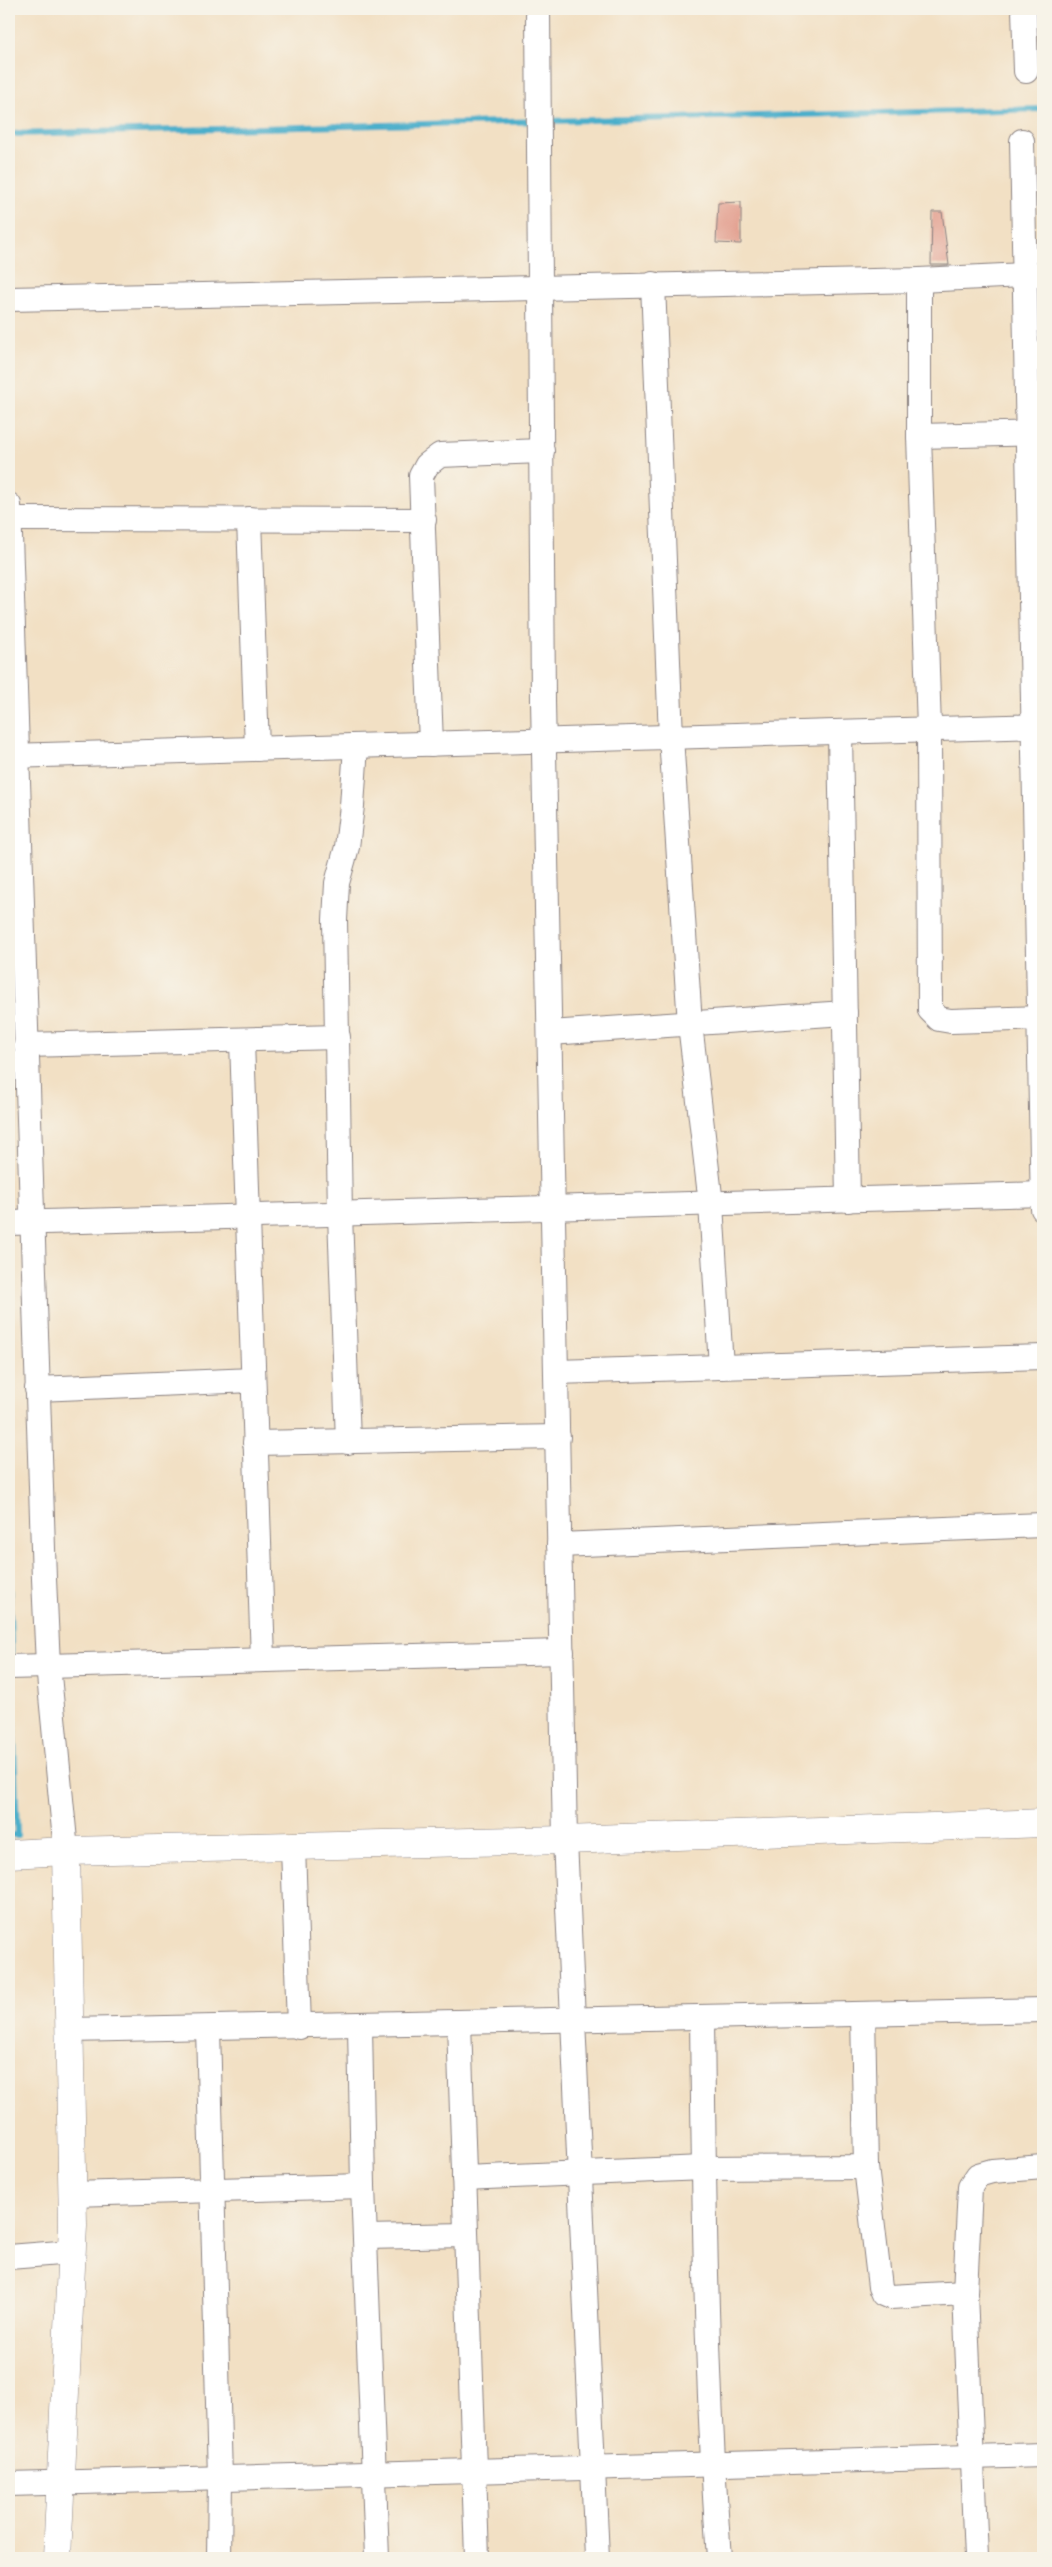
<svg xmlns="http://www.w3.org/2000/svg" width="1052" height="2567" viewBox="0 0 1052 2567" font-family="Pangolin,sans-serif">
<style>
.lines{fill:none;stroke-linecap:round;stroke-linejoin:round}
.stream{stroke:#4bafcb;stroke-width:6}
.building{fill:#e29c8c}
.minor-casing{stroke:#8a8180;stroke-width:26}
.tertiary-casing{stroke:#8a8180;stroke-width:29}
.secondary-casing{stroke:#8a8180;stroke-width:29}
.minor{stroke:#fff;stroke-width:24}
.tertiary{stroke:#fff;stroke-width:28}
.secondary{stroke:#fff;stroke-width:28}
</style>
<rect width="100%" height="100%" fill="#f7f3e8"/>
<filter id="ink" filterUnits="userSpaceOnUse"><feTurbulence type="fractalNoise" baseFrequency=".02" numOctaves="2"/><feDisplacementMap in="SourceGraphic" scale="10" xChannelSelector="R" yChannelSelector="G"/><feConvolveMatrix kernelMatrix="1 2 1 2 8 2 1 2 1" color-interpolation-filters="sRGB"/></filter>
<filter id="wash" filterUnits="userSpaceOnUse"><feTurbulence type="fractalNoise" baseFrequency=".0096" numOctaves="4" result="noise"/><feDisplacementMap in="SourceGraphic" scale="20" xChannelSelector="R" yChannelSelector="G"/><feGaussianBlur stdDeviation="1.12" result="paint"/><feColorMatrix in="noise" values="0 0 0 0 0 0 0 0 0 0 0 0 0 0 0 0 0 1.4 0 .05"/><feComposite in="paint" operator="in"/></filter>
<g filter="url(#wash)">
<rect width="100%" height="100%" fill="#f2e0c4"/>
<g class="lines">
<g class="stream">
<polyline points="9,134 1043,109"/>
<polyline points="9,1584 17,1835 9,1835"/>
</g>
</g>
<g id="blocks">
<g class="building">
<polygon points="741,202 741,244 716,243 718,203"/>
<polygon points="932,212 942,212 949,265 931,265"/>
</g>
</g>
</g>
<g filter="url(#ink)">
<use href="#blocks" fill-opacity="0" stroke="#8a8180" stroke-width="1"/>
<g class="lines">
<defs>
<g id="minor">
<polyline points="538,9 543,701 565,1840 597,2558"/>
<polyline points="1024,9 1026,71"/>
<polyline points="1022,141 1043,1209"/>
<polyline points="919,280 919,436 929,728 930,1010 939,1019 951,1021 1043,1018"/>
<polyline points="653,284 671,737 690,1024 711,1204 721,1367"/>
<polyline points="9,299 919,280 1043,274"/>
<polyline points="919,436 1043,433"/>
<polyline points="9,505 44,1579 48,1665 66,1851"/>
<polyline points="9,519 424,520"/>
<polyline points="249,519 257,749"/>
<polyline points="840,732 848,1200"/>
<polyline points="431,744 421,476 427,465 440,455 542,451"/>
<polyline points="9,756 1043,726"/>
<polyline points="550,1033 845,1013"/>
<polyline points="242,1041 263,1660"/>
<polyline points="26,1045 338,1037"/>
<polyline points="9,1223 1043,1194"/>
<polyline points="556,1372 1043,1357"/>
<polyline points="37,1389 253,1380"/>
<polyline points="348,1442 340,1214 335,920 337,883 347,847 352,806 356,746"/>
<polyline points="255,1443 558,1437"/>
<polyline points="559,1545 1043,1525"/>
<polyline points="9,1667 562,1652"/>
<polyline points="293,1846 299,2027"/>
<path d="M702 2017C704 2198 706 2378 719 2558"/>
<polyline points="459,2023 477,2558"/>
<polyline points="360,2026 363,2186 377,2558"/>
<polyline points="208,2029 220,2478 219,2558"/>
<polyline points="69,2030 1043,2010"/>
<polyline points="866,2167 880,2287 883,2294 890,2297 965,2293"/>
<polyline points="464,2178 703,2168 866,2167 863,2014"/>
<polyline points="71,2194 363,2186"/>
<polyline points="365,2237 466,2235"/>
<polyline points="9,2257 72,2252"/>
<polyline points="9,2484 1043,2455"/>
<polyline points="976,2558 965,2293 970,2187 978,2175 992,2171 1043,2167"/>
</g>
<polyline id="tertiary" points="9,1854 66,1851"/>
<polyline id="secondary" points="57,2558 73,2225 66,1851 565,1840 1043,1823"/>
</defs>
<use href="#minor" class="minor-casing"/>
<use href="#tertiary" class="tertiary-casing"/>
<use href="#secondary" class="secondary-casing"/>
<use href="#minor" class="minor"/>
<use href="#tertiary" class="tertiary"/>
<use href="#secondary" class="secondary"/>
</g>
</g>
<rect width="1052" height="2567" fill="none" stroke="#f7f3e8" stroke-width="30"/>
</svg>
